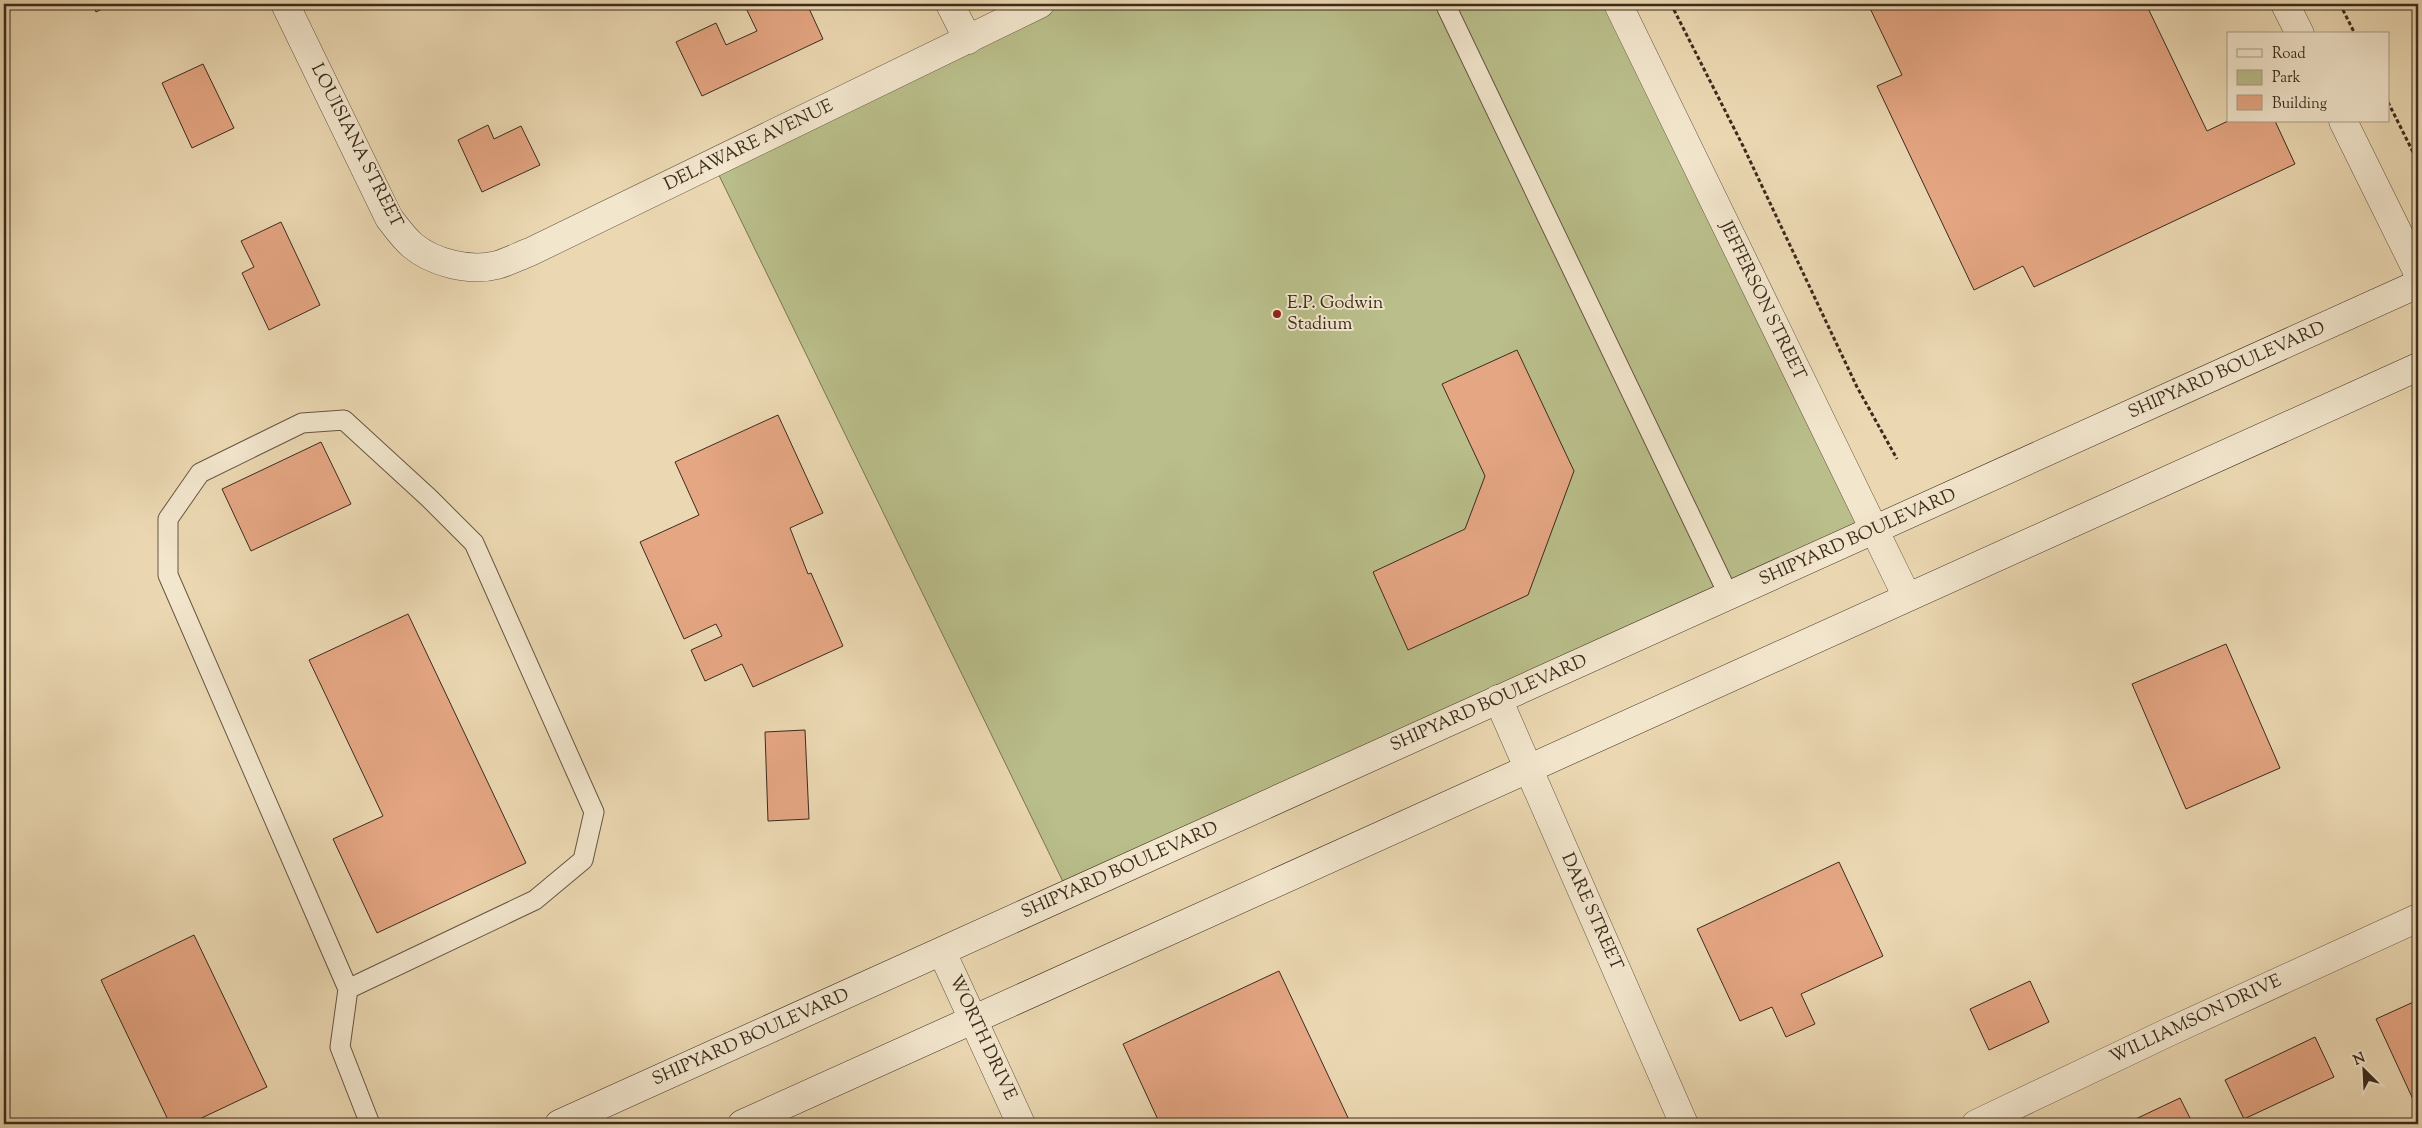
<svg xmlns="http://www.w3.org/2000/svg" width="2422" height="1128" viewBox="0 0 2422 1128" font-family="'Sorts Mill Goudy',serif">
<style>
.green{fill:#b9be8a;stroke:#7a7454}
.building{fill:#e5a683;stroke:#3b2b1d}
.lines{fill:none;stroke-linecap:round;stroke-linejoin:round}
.lane-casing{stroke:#675642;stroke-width:21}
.street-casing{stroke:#675642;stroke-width:29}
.secondary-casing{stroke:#3b2b1d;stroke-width:29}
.path{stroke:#3b2b1d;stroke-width:3;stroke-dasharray:4 2.5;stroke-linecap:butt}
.lane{stroke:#f2e6cd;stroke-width:19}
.street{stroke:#f2e6cd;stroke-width:28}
.secondary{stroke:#f2e6cd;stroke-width:28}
.poi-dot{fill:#8f2418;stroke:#f2e6cd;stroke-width:2}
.labels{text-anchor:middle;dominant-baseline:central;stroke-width:4;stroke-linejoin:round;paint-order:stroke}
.street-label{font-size:18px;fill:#3b2b1d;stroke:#f2e6cd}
.poi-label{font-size:18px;fill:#3b2b1d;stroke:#f2e6cd;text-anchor:start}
</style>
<rect width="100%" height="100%" fill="#ebd8b2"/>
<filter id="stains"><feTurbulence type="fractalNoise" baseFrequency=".004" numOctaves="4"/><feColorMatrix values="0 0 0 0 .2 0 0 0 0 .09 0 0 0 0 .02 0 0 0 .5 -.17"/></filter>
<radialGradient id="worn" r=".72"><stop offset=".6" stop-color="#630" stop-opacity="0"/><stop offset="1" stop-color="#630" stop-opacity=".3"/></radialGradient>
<polygon class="green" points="1037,4 1618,4 1875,530 1069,894 713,163"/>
<g class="building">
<polygon points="92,4 112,4 96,12"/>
<polygon points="744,4 807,4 823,39 702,96 676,42 716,23 726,45 757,31"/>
<polygon points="1868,4 2146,4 2207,131 2228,121 2275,121 2295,164 2034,287 2023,266 1974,290 1877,86 1902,75"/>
<polygon points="203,64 234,128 192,148 162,83"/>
<polygon points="488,125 494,139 521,126 540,165 482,192 458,140"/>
<polygon points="281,222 320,305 269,330 242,273 254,267 241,241"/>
<polygon points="1517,350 1574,471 1528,595 1408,650 1373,572 1465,529 1485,476 1442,384"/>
<polygon points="778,415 823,513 790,528 808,574 811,573 843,646 753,687 742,664 705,681 691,650 722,636 716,624 684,639 640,542 699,515 675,462"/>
<polygon points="321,442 351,504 251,551 222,489"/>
<polygon points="408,614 526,863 377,933 333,839 383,816 309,660"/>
<polygon points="2226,644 2280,768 2186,809 2132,684"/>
<polygon points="805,730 809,819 768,821 765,732"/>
<polygon points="1839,862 1883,956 1801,994 1815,1024 1786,1037 1772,1007 1740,1021 1697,929"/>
<polygon points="194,935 267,1087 189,1124 170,1124 101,980"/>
<polygon points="1279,971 1351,1124 1160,1124 1123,1044"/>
<polygon points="2030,981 2049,1022 1989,1050 1970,1009"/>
<polygon points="2418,1000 2418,1108 2417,1108 2376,1019"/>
<polygon points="2315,1037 2334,1077 2244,1119 2225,1080"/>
<polygon points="2180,1098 2193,1124 2125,1124"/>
</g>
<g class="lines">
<defs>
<g id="lane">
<polyline points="1445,4 1729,596"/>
<polyline points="348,989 535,900 583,860 594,812 474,543 429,498 344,420 302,423 200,473 168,519 168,575 348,989 340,1047 370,1124"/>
</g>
<g id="street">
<path d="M285 4 389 218C396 227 403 237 412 245 433 263 470 272 497 265 508 262 519 256 530 252L1040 4"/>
<polyline points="950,4 968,40"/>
<polyline points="1618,4 1907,597"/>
<polyline points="2285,4 2300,34"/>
<polyline points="2343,121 2418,273"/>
<polyline points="1498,699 1684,1124"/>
<polyline points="942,952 1021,1124"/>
<polyline points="1976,1124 2171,1031 2418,918"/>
</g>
<g id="secondary">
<polyline points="559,1124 2418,284"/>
<polyline points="742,1124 2418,367"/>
</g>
</defs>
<use href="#lane" class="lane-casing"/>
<use href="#street" class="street-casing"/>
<use href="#secondary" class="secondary-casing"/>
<g class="path">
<polyline points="1671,4 1743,146 1857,387 1897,459"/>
<polyline points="2340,4 2355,34"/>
<polyline points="2388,102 2418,162"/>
</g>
<use href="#lane" class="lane"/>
<use href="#street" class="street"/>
<use href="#secondary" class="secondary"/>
</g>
<circle class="poi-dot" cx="1277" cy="314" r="5"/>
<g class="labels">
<g class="street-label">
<text transform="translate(356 146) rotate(63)">LOUISIANA STREET</text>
<text transform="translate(749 146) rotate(-26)">DELAWARE AVENUE</text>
<text transform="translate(1762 301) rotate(64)">JEFFERSON STREET</text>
<text transform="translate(2227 371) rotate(-24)">SHIPYARD BOULEVARD</text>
<text transform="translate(1858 538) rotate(-24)">SHIPYARD BOULEVARD</text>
<text transform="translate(1489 704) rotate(-24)">SHIPYARD BOULEVARD</text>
<text transform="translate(1120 871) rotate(-24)">SHIPYARD BOULEVARD</text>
<text transform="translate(1591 912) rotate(66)">DARE STREET</text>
<text transform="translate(2196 1020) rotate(-25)">WILLIAMSON DRIVE</text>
<text transform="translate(751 1038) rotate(-24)">SHIPYARD BOULEVARD</text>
<text transform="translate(982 1038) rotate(65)">WORTH DRIVE</text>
</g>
<g class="poi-label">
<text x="1287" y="304">E.P. Godwin<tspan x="1287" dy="21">Stadium</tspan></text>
</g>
</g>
<rect width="2422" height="1128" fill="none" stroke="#ebd8b2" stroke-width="20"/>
<rect x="5" y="5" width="2412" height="1118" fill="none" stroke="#3b2b1d" stroke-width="2.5"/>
<rect x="10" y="10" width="2402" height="1108" fill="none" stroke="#3b2b1d"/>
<rect x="2227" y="32" width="162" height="90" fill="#f2e6cd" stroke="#a99b87"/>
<rect x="2237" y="49" width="25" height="8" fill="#f2e6cd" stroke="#a99b87"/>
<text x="2272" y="58" font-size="15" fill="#3b2b1d">Road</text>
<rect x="2237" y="70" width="25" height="15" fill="#b9be8a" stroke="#a99b87"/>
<text x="2272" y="82" font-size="15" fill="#3b2b1d">Park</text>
<rect x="2237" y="95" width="25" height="15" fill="#e5a683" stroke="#a99b87"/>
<text x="2272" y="108" font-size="15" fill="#3b2b1d">Building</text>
<g transform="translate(2364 1070) rotate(336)" stroke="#f2e6cd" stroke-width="4" paint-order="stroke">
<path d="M0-4L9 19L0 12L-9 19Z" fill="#3b2b1d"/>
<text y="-8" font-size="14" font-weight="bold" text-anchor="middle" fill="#3b2b1d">N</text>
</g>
<rect width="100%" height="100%" filter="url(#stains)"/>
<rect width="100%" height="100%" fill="url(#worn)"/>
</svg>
